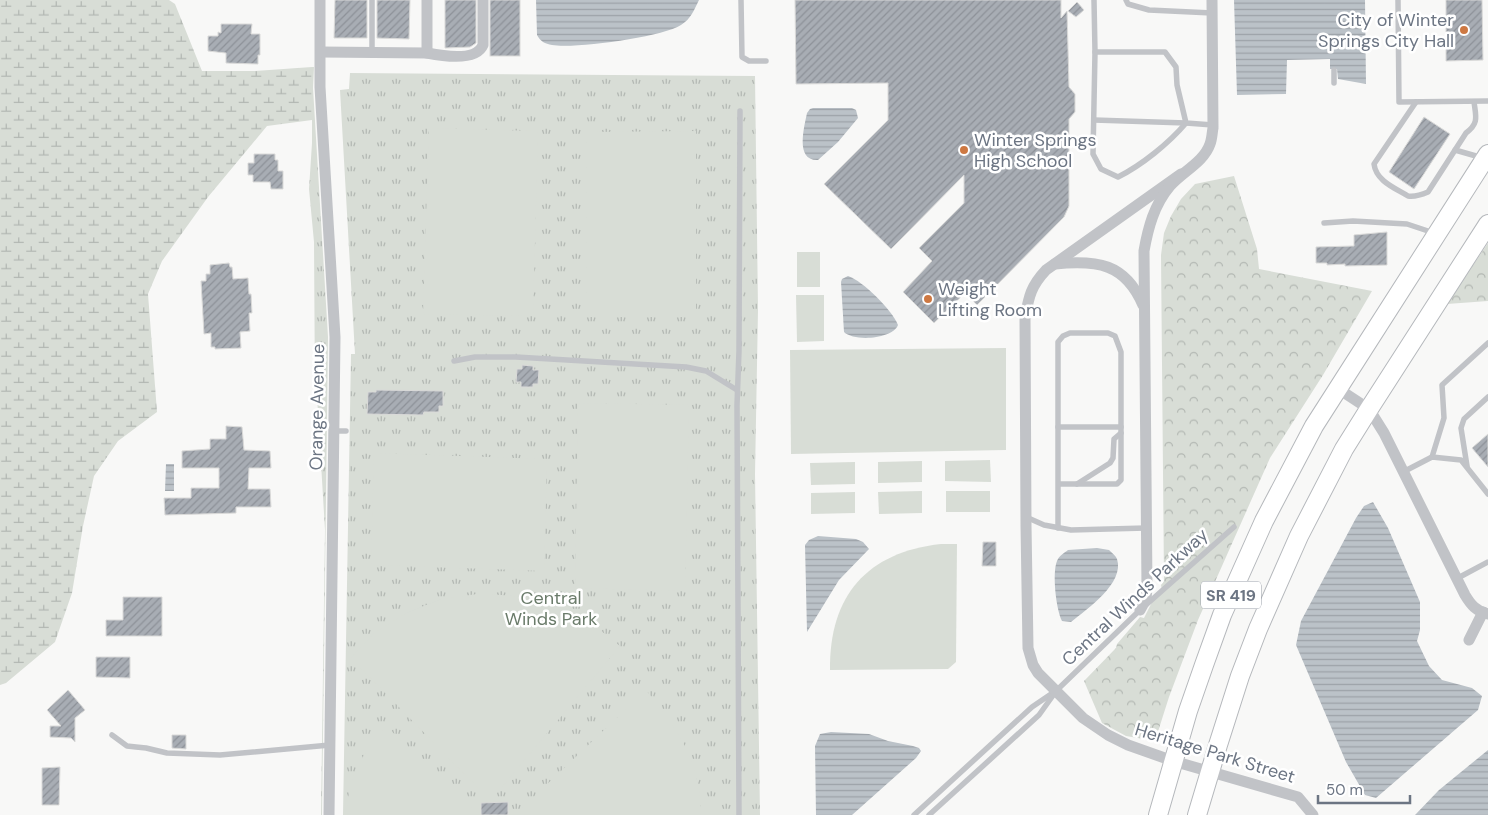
<svg xmlns="http://www.w3.org/2000/svg" width="1488" height="815" viewBox="0 0 1488 815" font-family="'DM Sans',sans-serif">
<style>
.grass{fill:url(#grass-tufts)}
.forest{fill:url(#forest-crowns)}
.wetland{fill:url(#wetland-marsh)}
.pitch{fill:#d8ddd6}
.water{fill:url(#water-rules)}
.building{fill:url(#building-hatch);stroke:#dadad9}
.lines{fill:none;stroke-linecap:round;stroke-linejoin:round}
.primary-casing{stroke:#b5b8bc;stroke-width:20}
.service{stroke:#c1c3c7;stroke-width:5.5}
.minor{stroke:#c1c3c7;stroke-width:11}
.primary{stroke:#fff;stroke-width:18}
.poi-dot{fill:#cd7842;stroke:#fff;stroke-width:2}
.labels{text-anchor:middle;dominant-baseline:central;stroke-width:5;stroke-linejoin:round;paint-order:stroke}
.shield{fill:#fff;stroke:#989ea8;stroke-width:1}
.shield-label{font-size:16px;font-weight:bold;fill:#6c7583}
.poi-label{font-size:18px;fill:#6c7583;stroke:#fff;text-anchor:start}
.street-label{font-size:18px;fill:#6c7583;stroke:#fff}
.park-label{font-size:18px;fill:#6a7b6a;stroke:#fff}
</style>
<defs>
<pattern id="grass-tufts" width="24" height="20" patternUnits="userSpaceOnUse" patternTransform="scale(1.25)"><rect width="24" height="20" fill="#d8ddd6"/><path d="M3 7l-1-3M5 7V3M7 7l1-3M15 17l-1-3M17 17v-4M19 17l1-3" fill="none" stroke="#b3b8b3"/></pattern>
<pattern id="forest-crowns" width="20" height="18" patternUnits="userSpaceOnUse" patternTransform="scale(1.25)"><rect width="20" height="18" fill="#d8ddd6"/><path d="M2 6a3 3 0 1 1 6 0M12 15a3 3 0 1 1 6 0" fill="none" stroke="#b3b8b3"/></pattern>
<pattern id="wetland-marsh" width="20" height="14" patternUnits="userSpaceOnUse" patternTransform="scale(1.25)"><rect width="20" height="14" fill="#d8ddd6"/><path d="M1 5h8M5 5V1M11 12h8M15 12V8" fill="none" stroke="#b3b8b3"/></pattern>
<pattern id="water-rules" width="6" height="5" patternUnits="userSpaceOnUse" patternTransform="scale(1.25)"><rect width="6" height="5" fill="#bbc2c8"/><path d="M0 2.5h6" fill="none" stroke="#9ca2a8"/></pattern>
<pattern id="building-hatch" width="6" height="6" patternUnits="userSpaceOnUse" patternTransform="scale(1.25)"><rect width="6" height="6" fill="#a8adb4"/><path d="M-1 1l2-2M0 6l6-6M5 7l2-2" fill="none" stroke="#8d9198"/></pattern>
</defs>
<rect width="100%" height="100%" fill="#f8f8f7"/>
<g class="grass">
<polygon points="312,67 314,67 313,88 328,337 322,815 321,815 325,530 317,396 315,396 314,242 309,189 312,143"/>
<polygon points="350,73 755,76 758,310 755,474 760,815 343,815 351,354 355,354 340,90 349,89"/>
</g>
<g class="forest">
<polygon points="1234,176 1257,249 1259,269 1372,291 1323,375 1270,458 1198,620 1169,697 1155,741 1126,736 1102,723 1084,681 1116,648 1117,644 1140,617 1144,618 1152,602 1162,591 1161,585 1164,581 1161,255 1164,233 1171,216 1181,199 1195,184"/>
<polygon points="1488,243 1488,301 1447,304"/>
</g>
<polygon class="wetland" points="0,0 169,0 175,4 202,71 255,71 312,67 312,120 267,126 208,197 162,261 148,294 157,412 118,441 94,476 83,526 72,593 55,642 6,683 0,685"/>
<g class="pitch">
<polygon points="429,128 538,131 533,316 423,314"/>
<polygon points="696,131 696,317 587,317 587,132"/>
<rect x="797" y="252" width="23" height="35"/>
<polygon points="796,295 824,295 824,341 797,342"/>
<polygon points="1006,348 1006,450 791,454 790,350"/>
<polygon points="578,403 689,405 685,591 575,588"/>
<polygon points="374,453 547,459 544,571 371,565"/>
<polygon points="990,460 991,482 945,481 945,461"/>
<polygon points="922,461 922,482 878,483 878,462"/>
<polygon points="855,462 855,484 811,485 810,463"/>
<polygon points="922,491 922,513 879,514 878,492"/>
<rect x="946" y="491" width="44" height="21"/>
<polygon points="855,492 855,513 811,514 811,493"/>
<path d="M941 544H957L956 662 948 669 830 670C829 596 867 552 941 544Z"/>
<path d="M477 594C516 594 553 600 586 620 598 627 609 638 620 646L497 793H483L351 658 374 633 406 613 441 599Z"/>
<path d="M646 690C679 732 700 759 701 815H520V810Z"/>
<path d="M386 726 472 808V815H347C347 777 362 754 386 726Z"/>
</g>
<g class="water">
<path d="M536 0H699C694 10 691 19 681 25 662 37 575 49 552 45 545 44 540 41 537 35Z"/>
<polygon points="1234,0 1365,0 1366,84 1338,79 1337,69 1330,69 1330,59 1287,60 1286,94 1237,95"/>
<path d="M813 108H852L856 110 858 118 838 142 818 160C795 161 804 128 807 113L810 109Z"/>
<path d="M848 276C863 281 892 310 898 325 893 339 854 342 844 332L841 282 842 279Z"/>
<polygon points="166,464 174,464 174,491 165,491"/>
<polygon points="1373,502 1388,528 1420,602 1420,630 1417,641 1429,666 1442,680 1472,688 1482,696 1478,710 1376,798 1365,795 1346,762 1296,645 1301,621 1356,518 1364,506"/>
<polygon points="818,536 856,539 863,542 869,549 839,580 807,632 805,545 809,540"/>
<path d="M1097 548 1109 550C1112 553 1116 556 1117 559 1125 583 1087 609 1071 622L1062 621C1056 609 1052 573 1057 561 1059 556 1064 553 1068 550Z"/>
<polygon points="831,732 869,734 888,741 913,746 919,748 921,751 916,758 852,815 816,815 815,746 820,734"/>
<polygon points="1488,750 1488,815 1415,815 1439,790"/>
</g>
<g class="building">
<polygon points="335,0 367,0 367,38 334,38"/>
<polygon points="377,0 410,0 409,39 377,38"/>
<polygon points="445,0 476,0 476,43 470,47 445,48"/>
<rect x="490" y="0" width="30" height="56"/>
<polygon points="795,0 1061,0 1061,18 1067,11 1069,87 1075,94 1075,112 1069,119 1069,206 1064,217 977,305 965,293 934,323 903,292 932,261 919,248 964,203 964,175 891,249 824,184 888,120 888,83 796,84"/>
<polygon points="1446,0 1482,0 1483,60 1446,61"/>
<polygon points="1077,2 1084,10 1076,17 1068,11"/>
<polygon points="221,24 252,24 251,34 260,34 260,55 258,55 258,64 226,63 226,53 208,51 208,36 218,36 218,32 221,33"/>
<polygon points="1424,117 1450,134 1414,189 1389,172"/>
<polygon points="254,154 275,154 275,160 278,160 278,171 283,171 283,189 271,189 270,182 253,182 253,175 248,175 248,163 254,163"/>
<polygon points="1387,232 1387,265 1345,266 1345,264 1327,265 1327,263 1316,263 1316,247 1354,246 1354,235"/>
<polygon points="229,263 230,267 232,267 233,279 248,278 249,294 251,294 252,313 249,313 250,331 240,332 241,348 215,349 215,347 211,347 211,333 204,334 201,281 206,281 206,274 210,274 210,265"/>
<polygon points="522,365 533,366 533,370 539,370 538,384 533,384 533,387 521,387 521,382 516,382 517,369 522,369"/>
<polygon points="376,390 443,391 443,406 439,406 439,412 424,412 423,415 367,414 368,392 376,392"/>
<polygon points="226,426 242,427 244,450 270,451 271,468 249,468 248,489 270,489 271,507 236,507 236,513 165,515 164,498 191,498 191,488 219,488 219,468 182,468 182,451 210,449 210,439 226,439"/>
<polygon points="1488,434 1488,467 1472,448"/>
<polygon points="983,542 996,542 996,566 982,566"/>
<polygon points="123,597 162,597 162,636 106,636 106,620 123,620"/>
<polygon points="96,657 130,657 130,678 96,677"/>
<polygon points="68,690 85,710 75,718 75,742 71,738 50,737 50,726 61,726 47,710"/>
<polygon points="172,735 186,735 186,749 172,748"/>
<polygon points="60,767 59,805 42,805 42,768"/>
<polygon points="508,802 508,815 481,815 481,803"/>
</g>
<g class="lines">
<defs>
<g id="primary">
<polyline points="1158,815 1188,711 1204,665 1222,615 1264,521 1314,426 1488,154"/>
<polyline points="1197,815 1218,745 1240,676 1258,629 1299,536 1344,449 1369,409 1488,224"/>
</g>
</defs>
<use href="#primary" class="primary-casing"/>
<g class="service">
<polyline points="741,0 742,57 749,61 766,61"/>
<polyline points="1094,0 1095,52 1165,52 1176,67 1177,85 1186,123 1213,125"/>
<polyline points="1126,0 1128,4 1149,10 1212,13"/>
<polyline points="1398,0 1399,102 1488,101"/>
<polyline points="372,52 372,0"/>
<path d="M1095 52 1093 154 1101 169 1118 177C1142 165 1169 143 1186 123"/>
<polyline points="1334,83 1334,70"/>
<path d="M1416 102 1374 164C1376 181 1395 188 1408 196 1415 197 1421 195 1428 192L1466 133C1479 123 1476 117 1474 102"/>
<polyline points="1094,120 1186,123"/>
<polyline points="1455,150 1483,158"/>
<polyline points="1324,223 1353,221 1407,224 1434,233"/>
<polyline points="454,361 475,357 516,357 686,367 706,371 737,390"/>
<polyline points="1058,427 1121,427"/>
<polyline points="334,431 346,431"/>
<polyline points="1432,457 1444,418 1442,385 1488,343"/>
<polyline points="1467,466 1461,428 1464,419 1488,397"/>
<polyline points="1403,472 1432,457 1461,460 1488,494"/>
<polyline points="1077,484 1110,463 1113,458 1114,439 1121,433"/>
<polyline points="1026,517 1044,525 1071,530 1146,528"/>
<polyline points="1058,528 1058,342 1063,336 1070,333 1108,333 1115,336 1121,352 1121,480 1117,484 1058,484"/>
<polyline points="1456,579 1488,562"/>
<polyline points="1147,604 1234,527"/>
<polyline points="112,735 127,746 136,747 146,748 167,753 220,755 330,745"/>
<polyline points="739,815 737,405 739,351 740,111"/>
<polyline points="914,815 1032,707 1057,690 1140,610"/>
<polyline points="929,815 1039,715 1054,694"/>
</g>
<g class="minor">
<polyline points="320,0 320,87 335,337 329,815"/>
<path d="M321 52 427 53C442 56 476 62 483 45V0"/>
<polyline points="427,53 427,0"/>
<path d="M1181 174 1046 270C1031 286 1029 296 1025 317L1026 525 1028 648 1033 665 1038 673 1083 718 1108 735 1128 745 1173 761 1298 797 1313 815"/>
<path d="M1055 264C1097 260 1125 263 1143 305"/>
<path d="M1337 388 1369 409 1384 433 1465 595C1471 605 1476 611 1488 614"/>
<path d="M1140 610 1146 599 1147 588 1144 251C1148 228 1154 205 1170 186 1182 172 1204 162 1210 144 1212 139 1212 133 1213 128L1212 0"/>
<polyline points="1469,640 1483,612"/>
</g>
<use href="#primary" class="primary"/>
</g>
<g class="poi-dot">
<circle cx="1464" cy="30" r="5"/>
<circle cx="964" cy="150" r="5"/>
<circle cx="928" cy="299" r="5"/>
</g>
<g class="labels">
<rect class="shield" x="1201" y="581.5" width="60" height="27" rx="4"/>
<g class="shield-label">
<text x="1231" y="595">SR 419</text>
</g>
<g class="poi-label">
<text x="1454" y="20" text-anchor="end">City of Winter<tspan x="1454" dy="21">Springs City Hall</tspan></text>
<text x="974" y="140">Winter Springs<tspan x="974" dy="21">High School</tspan></text>
<text x="938" y="289">Weight<tspan x="938" dy="21">Lifting Room</tspan></text>
</g>
<g class="street-label">
<text transform="translate(317 407) rotate(-89)">Orange Avenue</text>
<text transform="translate(1135 597) rotate(-43)">Central Winds Parkway</text>
<text transform="translate(1215 753) rotate(17)">Heritage Park Street</text>
</g>
<g class="park-label">
<text x="551" y="598">Central<tspan x="551" dy="21">Winds Park</tspan></text>
</g>
</g>
<path d="M1318 795v8h92v-8" fill="none" stroke="#6c7583" stroke-width="2.5"/>
<text x="1326" y="795" font-size="15" fill="#6c7583" stroke="#ffffff" stroke-width="4" paint-order="stroke">50 m</text>
</svg>
